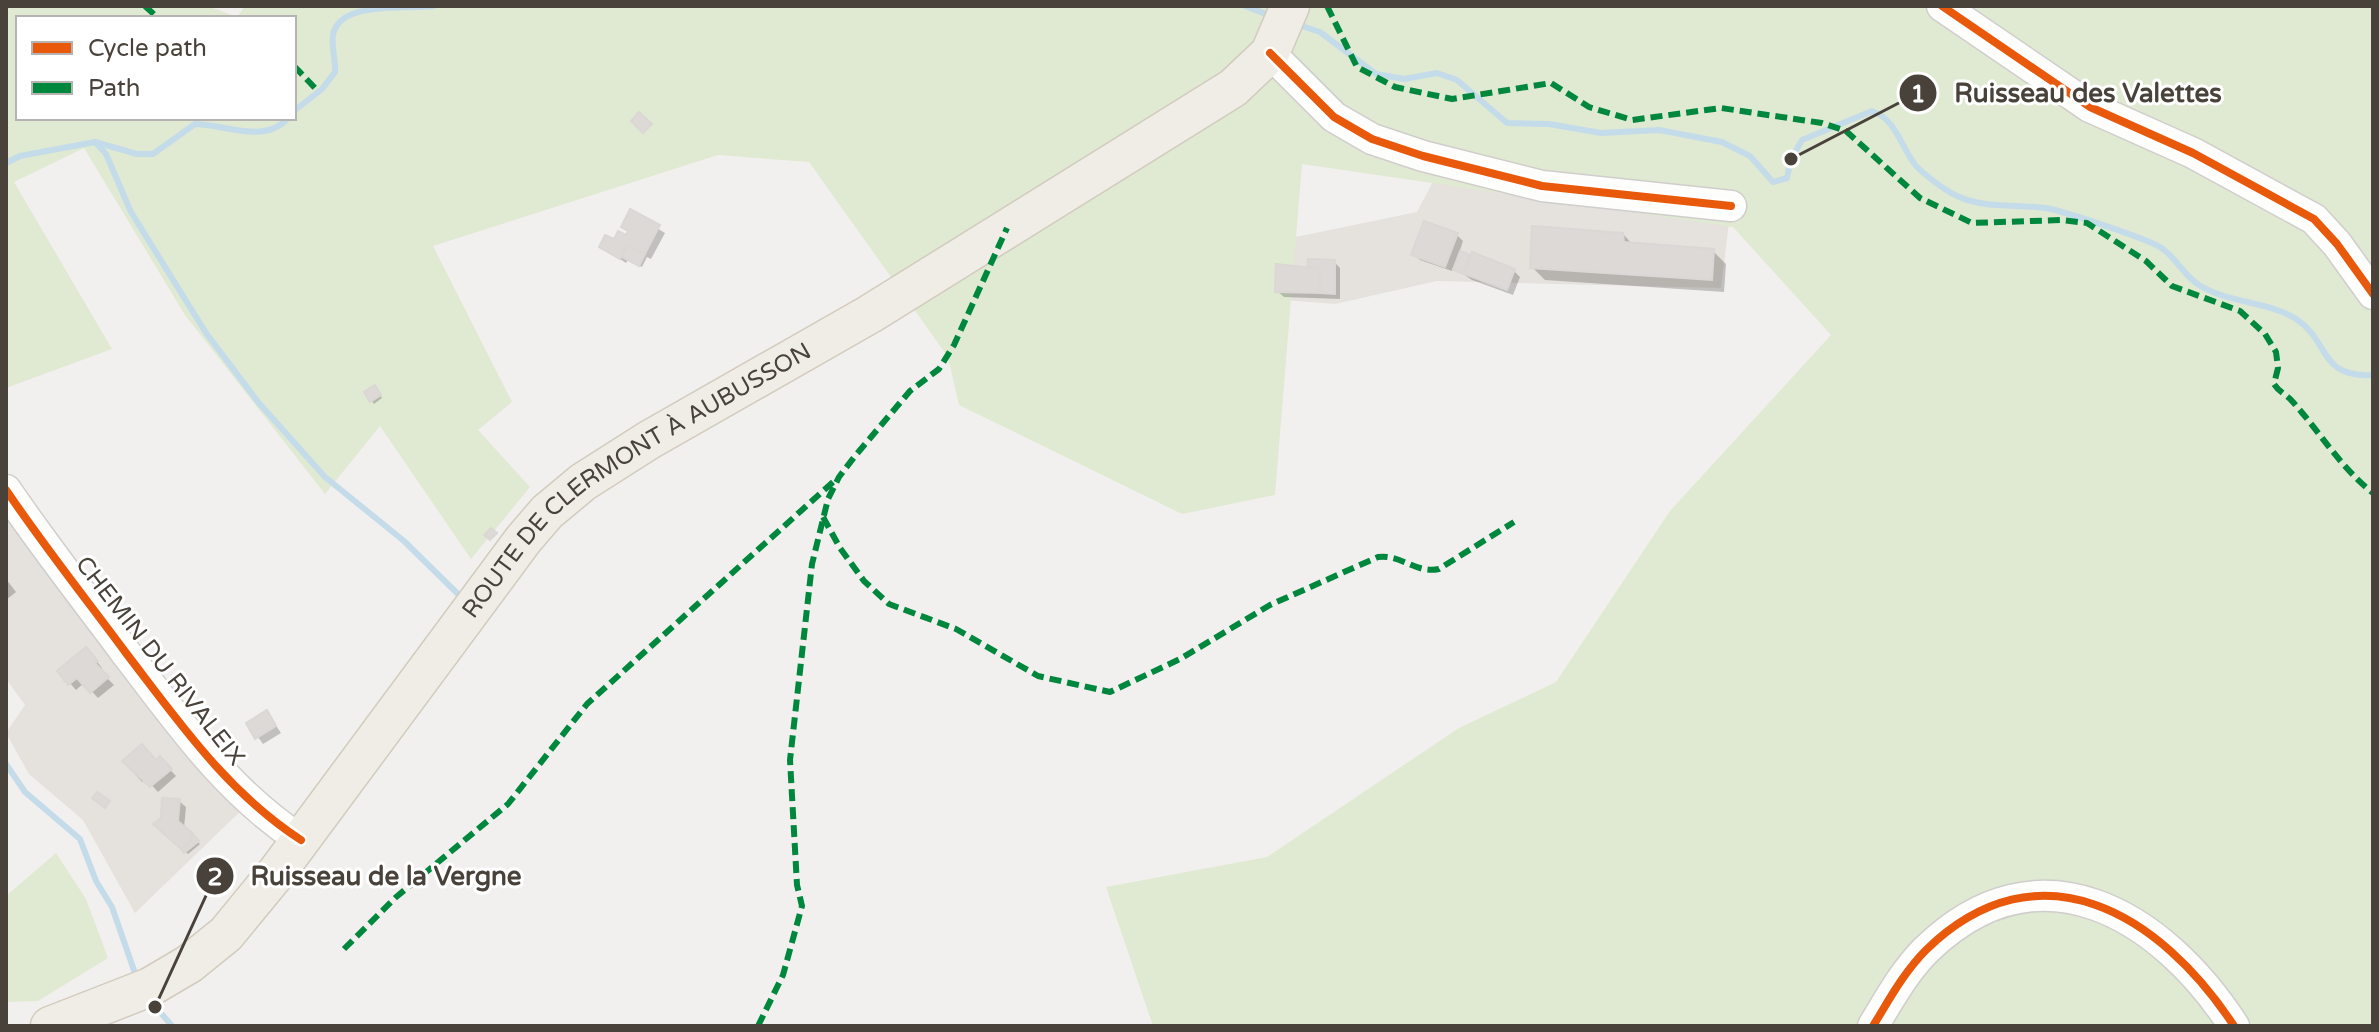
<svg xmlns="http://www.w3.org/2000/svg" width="2379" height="1032" viewBox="0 0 2379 1032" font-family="'Varela Round',sans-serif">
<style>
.residential{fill:#e5e2dd}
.green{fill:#e0e9d1;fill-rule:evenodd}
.shadow{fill:#0003}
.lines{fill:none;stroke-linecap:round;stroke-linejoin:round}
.stream{stroke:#c4dcea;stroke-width:6}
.building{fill:#dcd9d7;stroke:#dad7d4;stroke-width:2}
.minor-casing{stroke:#d0cecc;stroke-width:33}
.major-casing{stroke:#d2cbbe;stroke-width:41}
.minor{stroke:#fdfdfc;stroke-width:30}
.major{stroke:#f0ede7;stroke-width:38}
.quiet{stroke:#00873e;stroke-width:6;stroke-dasharray:12 6;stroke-linecap:butt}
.cycleway-casing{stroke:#fff;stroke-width:13}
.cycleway{stroke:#e8590c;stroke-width:8}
.labels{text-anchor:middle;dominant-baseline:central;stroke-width:6;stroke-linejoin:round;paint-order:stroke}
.street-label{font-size:24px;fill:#48423a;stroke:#fff}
.leader{fill:none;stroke:#48423a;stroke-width:3}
.callout-dot{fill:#48423a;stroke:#fff;stroke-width:3}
.mark-label{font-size:24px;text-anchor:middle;font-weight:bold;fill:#fff}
.callout-label{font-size:26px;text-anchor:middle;font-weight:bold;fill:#48423a;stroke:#fff;stroke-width:6;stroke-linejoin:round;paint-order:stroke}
</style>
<rect width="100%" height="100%" fill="#f2f0ee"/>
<g class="residential">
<polygon points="1443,162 1731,206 1721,288 1437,281 1335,304 1270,299 1276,241 1417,212"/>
<polygon points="6,496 250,802 135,913 83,820 29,774 6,733 25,705 6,679"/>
</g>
<g class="green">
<path d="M6 6H208L237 17 245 6H2373V1026H1153L1106 887 1267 857 1459 728 1556 682 1670 511 1831 335 1733 227 1302 164 1275 495 1182 514 959 405 948 357 809 162 718 155 433 246 512 402 478 430 530 487 471 559 380 426 325 494 185 315 84 148 14 182 112 349 6 388ZM18 18H294V118H18Z"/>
<polygon points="56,853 86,899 108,958 38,1001 6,1002 6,896"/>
</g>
<g class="shadow">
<polygon points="631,212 665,233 651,259 647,257 642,267 628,260 626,263 602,247 627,237 630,233 623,226"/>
<polygon points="1623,234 1633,245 1713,251 1726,264 1724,292 1545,280 1532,267"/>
<polygon points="1457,235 1463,241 1459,253 1514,271 1520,277 1513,295 1472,280 1453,267 1452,271 1420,260 1414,254"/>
<polygon points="1334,262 1340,268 1340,299 1284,297 1277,291 1309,271"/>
<polygon points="377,390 382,398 374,404 366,393"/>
<polygon points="6,579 16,592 6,600"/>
<polygon points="92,655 102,668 99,670 114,685 98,698 84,683 76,690 59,671"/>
<polygon points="267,712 281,733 263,744 248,723"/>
<polygon points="160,759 176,776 158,792 146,779 142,782 124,762 156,762"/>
<polygon points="179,801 186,807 184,828 200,844 188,854 156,824"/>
</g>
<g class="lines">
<g class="stream">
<polyline points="1245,6 1274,17"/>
<path d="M1296 24 1320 32 1376 74 1404 79 1437 73 1457 80 1507 123 1549 124 1601 133 1659 130 1722 142 1750 156 1773 182 1787 178 1791 159 1802 140 1872 111C1897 120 1900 146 1916 166 1925 175 1943 189 1955 195 1985 210 2019 203 2051 209 2071 214 2142 237 2160 247 2176 257 2183 275 2199 285 2227 303 2268 301 2296 319 2331 342 2318 378 2373 375"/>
<path d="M294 111 322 89 335 72C336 61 331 46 333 35 339 0 407 10 434 6"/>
<polyline points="95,142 106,154 131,212 206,333 258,402 325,477 404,541 463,599"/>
<path d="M6 163 20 156 95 142 137 154H153L195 124C224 124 265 145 288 118"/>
<polyline points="6,764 25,792 80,839 96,881 112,907 137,979"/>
<polyline points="154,1005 172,1026"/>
</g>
</g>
<g class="building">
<polygon points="639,112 652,124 643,133 631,121"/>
<polygon points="630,209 660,225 645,254 627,245 620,259 599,247 605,235 614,239 618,231 626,235 628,231 621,227"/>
<polygon points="1424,221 1458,233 1445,267 1411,255"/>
<polygon points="1532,226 1623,233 1624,242 1714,249 1712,280 1530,268"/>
<polygon points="627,245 645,254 639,266 621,256"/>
<polygon points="1460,251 1470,255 1464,274 1453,270"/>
<polygon points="1472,252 1515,269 1507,290 1464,274"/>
<polygon points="1308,259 1335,260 1335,294 1320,293 1320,269 1307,269"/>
<polygon points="1276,264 1320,269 1320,293 1275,292"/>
<polygon points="375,385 381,395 370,402 364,392"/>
<polygon points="491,528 497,533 490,540 484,535"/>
<polygon points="86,647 98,661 95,663 109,677 90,693 77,678 68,685 57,671"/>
<polygon points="267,710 276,726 255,739 246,723"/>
<polygon points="142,744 156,760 160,756 172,769 150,787 122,761"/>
<polygon points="97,792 110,801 105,808 92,798"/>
<polygon points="162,798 180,799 178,821 192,833 192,840 181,849 153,824 161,818"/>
<polygon points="192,833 199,841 184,853 181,849 192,840"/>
</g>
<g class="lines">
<defs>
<g id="minor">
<polyline points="1942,6 2090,107 2193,153 2314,219 2337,244 2373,294"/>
<polyline points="1270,53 1334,117 1372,139 1423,156 1542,186 1731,206"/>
<path d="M6 490C44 546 86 599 126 653 179 722 227 792 301 840"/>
<path d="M1873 1026C1889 1000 1904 972 1926 950 2039 840 2161 914 2234 1026"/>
</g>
<g id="major">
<path id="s1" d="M50 1026 150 987 189 964 226 934 277 872 523 540 547 512 583 482 649 440 870 314 1233 88 1270 53 1290 6"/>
</g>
</defs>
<use href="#minor" class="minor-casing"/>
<use href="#major" class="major-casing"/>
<use href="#minor" class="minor"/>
<use href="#major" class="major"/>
<g class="quiet">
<polyline points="145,6 158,18"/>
<path d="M1327 6 1357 67 1395 87 1452 99 1551 83 1589 107 1632 120 1721 108 1822 123 1846 131 1920 198 1972 223 2061 220 2087 223 2146 261 2172 286 2240 311 2265 334 2276 352 2278 368 2274 384C2279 392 2286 394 2292 401 2320 432 2340 467 2373 493"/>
<polyline points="294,66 315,88"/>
<path d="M823 517 840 548 864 581 889 604 956 629 1038 676 1110 692 1180 659 1270 605 1378 557C1401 554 1416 574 1439 569L1514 522"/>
<polyline points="344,949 395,898 508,804 587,704 833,482"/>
<polyline points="758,1026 783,975 802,906 797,885 790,760 812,564 828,499 839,477 855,456 910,391 939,369 954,345 1007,228"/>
</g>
<defs>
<g id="cycleway">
<polyline points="1942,6 2090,107 2193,153 2314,219 2337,244 2373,294"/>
<polyline points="1270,53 1334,117 1372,139 1423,156 1542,186 1731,206"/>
<path d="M6 490C44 546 86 599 126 653 179 722 227 792 301 840"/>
<path d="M1873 1026C1889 1000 1904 972 1926 950 2039 840 2161 914 2234 1026"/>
</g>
</defs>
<use href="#cycleway" class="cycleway-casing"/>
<use href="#cycleway" class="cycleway"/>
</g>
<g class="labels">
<g class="street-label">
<text stroke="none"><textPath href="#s1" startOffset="820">ROUTE DE CLERMONT À AUBUSSON</textPath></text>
<text transform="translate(160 661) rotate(52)">CHEMIN DU RIVALEIX</text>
</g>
</g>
<path class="leader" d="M1791 159L1918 93M155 1007L215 876"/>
<g class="callout-dot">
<circle cx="1791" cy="159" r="8"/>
<circle cx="155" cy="1007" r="8"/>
<circle cx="1918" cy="93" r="20"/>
<circle cx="215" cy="876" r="20"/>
</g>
<g class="mark-label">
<text x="1918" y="102">1</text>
<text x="215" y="885">2</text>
</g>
<g class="callout-label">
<text x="2088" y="102">Ruisseau des Valettes</text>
<text x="386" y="885">Ruisseau de la Vergne</text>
</g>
<rect width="2379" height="1032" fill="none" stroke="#48423a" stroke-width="16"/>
<rect x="16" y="16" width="280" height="104" fill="#ffffff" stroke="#b6b3b0" stroke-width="2"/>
<rect x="32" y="42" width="40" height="12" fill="#e8590c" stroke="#b6b3b0" stroke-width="2"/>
<text x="88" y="56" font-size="24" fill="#48423a">Cycle path</text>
<rect x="32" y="82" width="40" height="12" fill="#00873e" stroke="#b6b3b0" stroke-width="2"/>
<text x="88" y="96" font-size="24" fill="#48423a">Path</text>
</svg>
